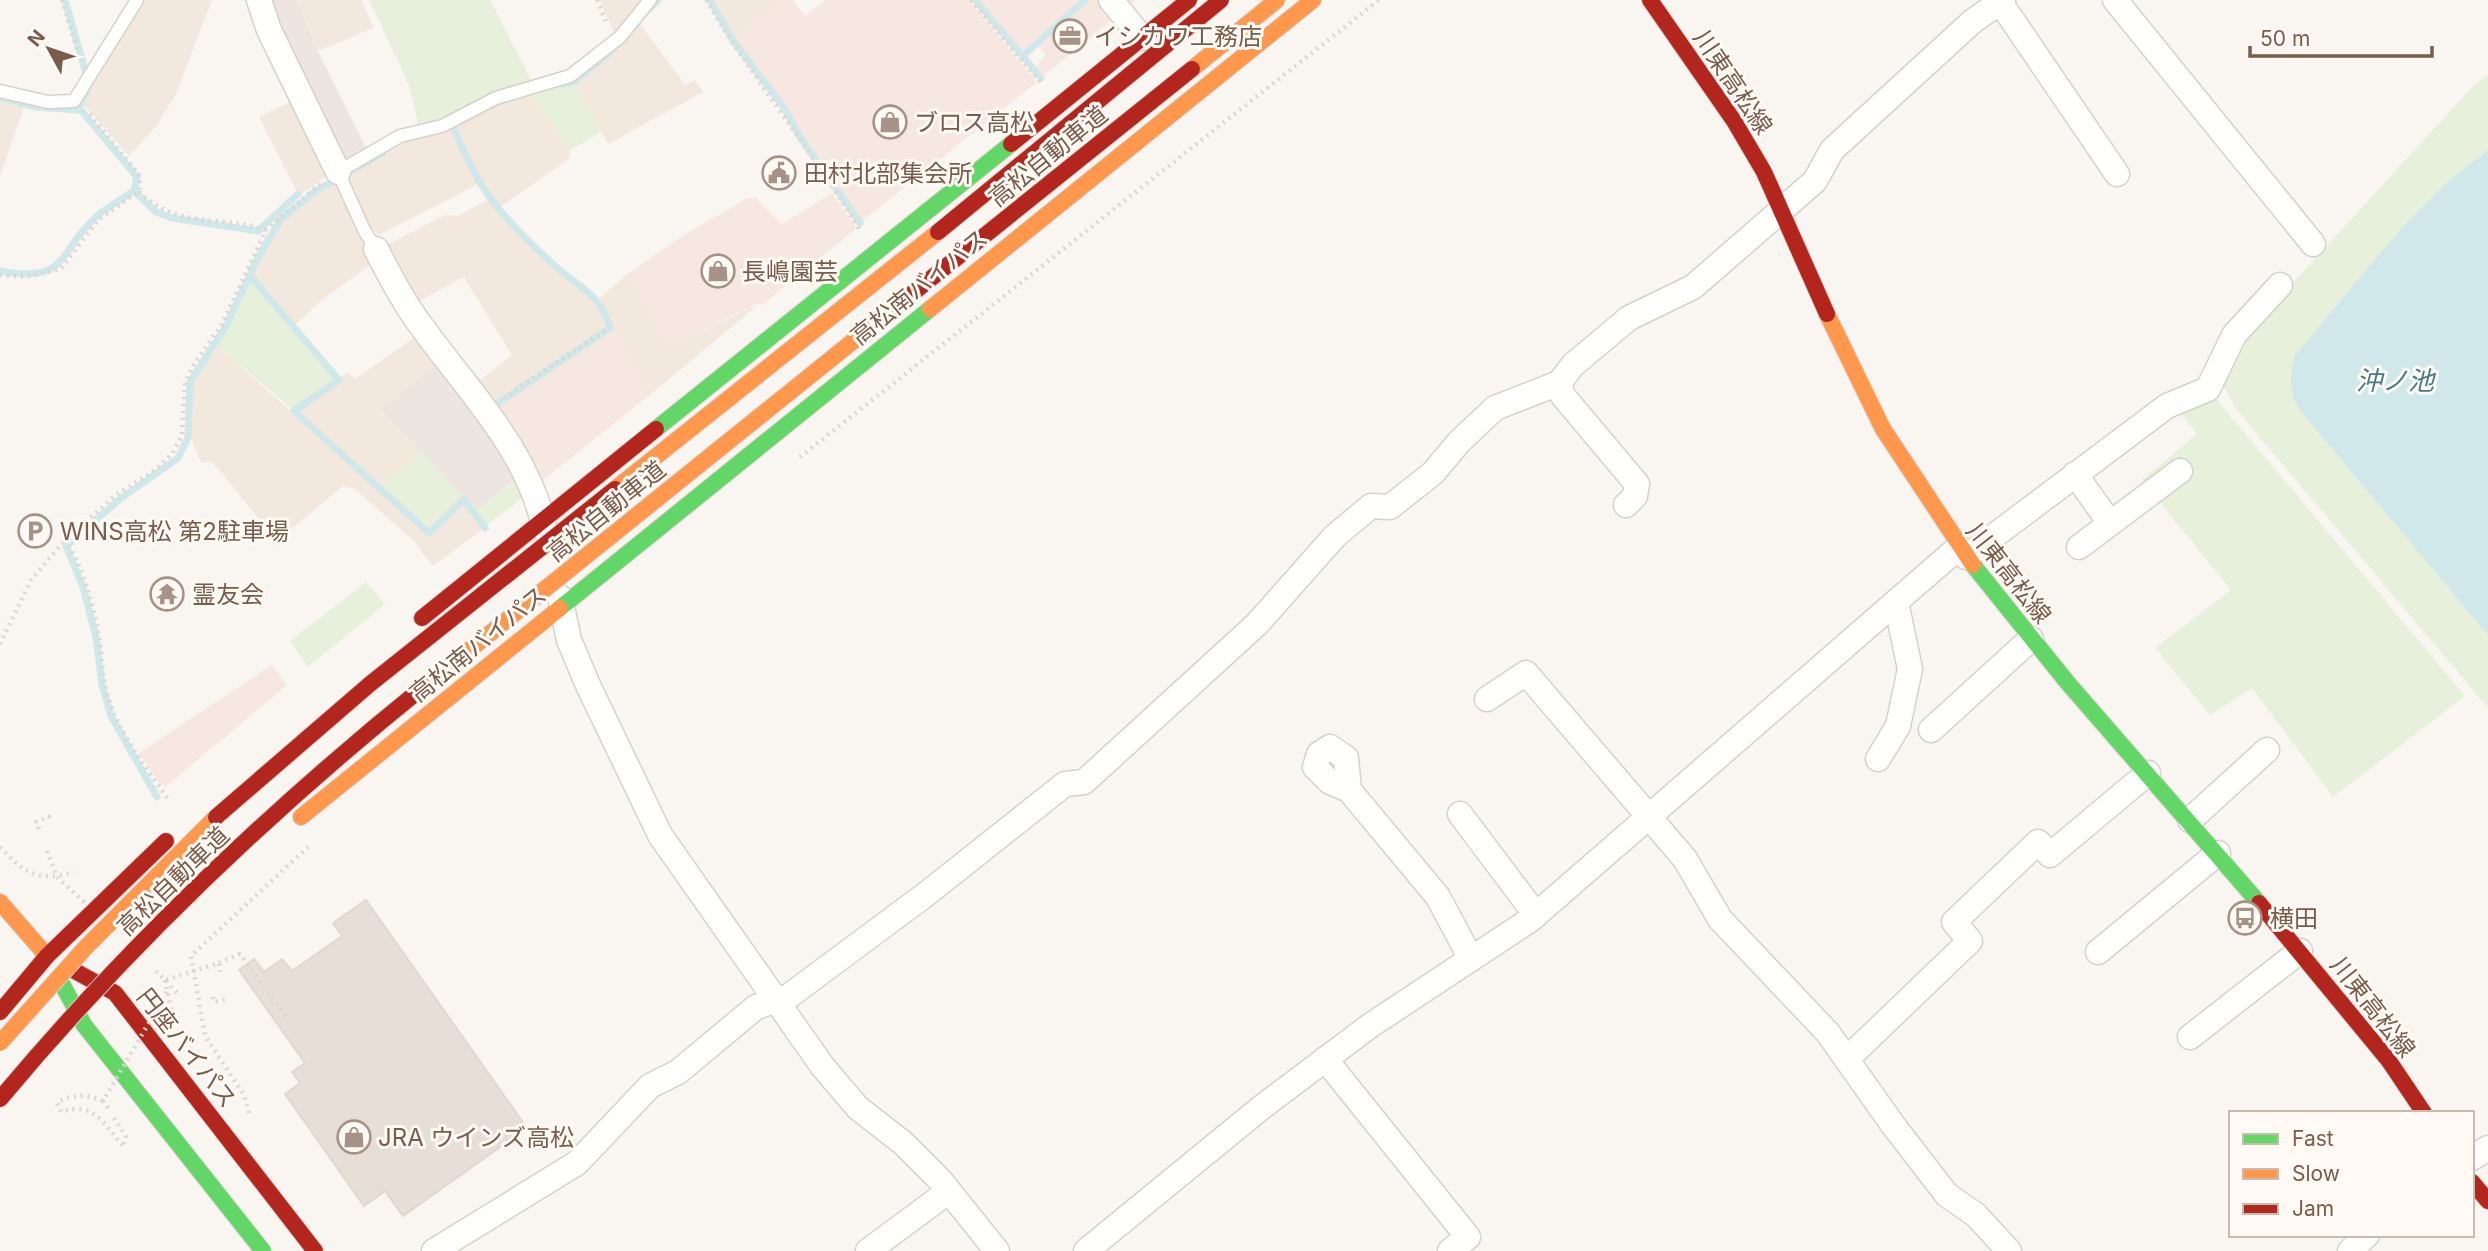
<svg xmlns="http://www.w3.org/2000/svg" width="2488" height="1251" viewBox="0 0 2488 1251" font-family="Inter,'Noto Sans JP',sans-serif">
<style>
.residential{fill:#f2e8de}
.commercial{fill:#f6e8e1}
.industrial{fill:#ede5e0}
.green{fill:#e7f0db}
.water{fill:#d0e8ea}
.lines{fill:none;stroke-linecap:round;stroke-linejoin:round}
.stream{stroke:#d0e8ea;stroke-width:7}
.building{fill:#e6ded7;stroke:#e2d8d2;stroke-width:2}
.lane-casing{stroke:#d7d1cb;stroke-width:15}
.street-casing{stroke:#d7d1cb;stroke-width:27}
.fast-casing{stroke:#d9d2cb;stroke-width:18}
.slow-casing{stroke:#d9d2cb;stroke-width:18}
.jam-casing{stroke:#d9d2cb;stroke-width:18}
.path{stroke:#dcd5d0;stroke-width:4.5;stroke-dasharray:2 5;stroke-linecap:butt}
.lane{stroke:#fefefd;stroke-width:12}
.street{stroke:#fefefd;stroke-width:24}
.fast{stroke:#63d668;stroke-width:16}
.slow{stroke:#ff974d;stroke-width:16}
.jam{stroke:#b3261e;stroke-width:16}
.slow-bridge-casing{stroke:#dad1cc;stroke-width:18;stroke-linecap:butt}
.jam-bridge-casing{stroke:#dad1cc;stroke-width:18;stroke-linecap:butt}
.path-bridge{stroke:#dcd5d0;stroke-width:4.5;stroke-dasharray:2 5;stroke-linecap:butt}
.slow-bridge{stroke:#ff974d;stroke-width:16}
.jam-bridge{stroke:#b3261e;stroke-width:16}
.labels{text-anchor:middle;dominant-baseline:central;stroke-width:6;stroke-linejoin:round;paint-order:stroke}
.poi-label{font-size:24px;fill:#7a5c4d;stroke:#fffaf3;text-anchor:start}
.street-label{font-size:24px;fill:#7a5c4d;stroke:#fffaf3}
.water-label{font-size:26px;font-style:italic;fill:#437c86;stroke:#fffaf3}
</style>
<rect width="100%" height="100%" fill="#f9f5f0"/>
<g class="residential">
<polygon points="146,0 212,0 176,94 157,125 129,156 83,104 91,85"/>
<polygon points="297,0 361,0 374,28 318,51"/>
<polygon points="600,0 644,0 615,35"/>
<polygon points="712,0 784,0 735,39"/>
<polygon points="640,24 685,85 695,80 703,92 608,144 574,83 623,44"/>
<polygon points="530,94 570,150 570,158 500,207 473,169 454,128 500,103"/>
<polygon points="0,98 24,106 0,177"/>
<polygon points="294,100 329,174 299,196 259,117"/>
<polygon points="452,129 480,183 379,235 370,227 348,176 406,142"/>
<polygon points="334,182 374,262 322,300 294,326 252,276 267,243 283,220"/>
<polygon points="490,199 551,264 585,289 603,314 608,327 494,404 477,383 512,355 464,277 417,302 385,246 445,215 458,216"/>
<polygon points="629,273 668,347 759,304 646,398 614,328 612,329 597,300"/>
<polygon points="418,335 439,363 382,409 420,450 381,488 296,411 348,372 355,379"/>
<polygon points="216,344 428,535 464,501 484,528 433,566 415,542 355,489 343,486 277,541 212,461 202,463 190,438 192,384"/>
</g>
<g class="commercial">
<polygon points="784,0 793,0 805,16 826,0 969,0 1037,82 861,222 802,137 787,108 735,39"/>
<polygon points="978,0 1136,0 1042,77 1035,68 1046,55 1037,45 1084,3 1081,1 1023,54"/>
<polygon points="832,193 857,228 761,306 758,303 667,348 629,273 684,235 746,199 755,197 782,224"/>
<polygon points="614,327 646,398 541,482 496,407"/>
<polygon points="272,665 287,685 165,787 161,785 139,753"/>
</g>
<g class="industrial">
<polygon points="266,0 297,0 316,47 367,150 342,163"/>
<polygon points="439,363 519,476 475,512 381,409"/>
</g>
<g class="green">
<polygon points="369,0 490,0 531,80 440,122 419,128 409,85"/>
<path d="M2488 75V150C2412 205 2356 284 2295 355 2289 378 2288 395 2303 414L2488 635V708L2236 409 2223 385 2231 359 2259 320 2474 85Z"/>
<polygon points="574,83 601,132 570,150 530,94"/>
<polygon points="251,279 337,379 293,410 216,344"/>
<polygon points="2203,400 2217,400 2465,696 2333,797 2252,688 2210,715 2155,648 2231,590 2142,480 2197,434 2180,412"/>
<polygon points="420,450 463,497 429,532 381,488"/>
<polygon points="519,476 528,493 485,527 475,512"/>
<polygon points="366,582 385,604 308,667 290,641"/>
</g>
<path class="water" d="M2488 150V635L2303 414C2288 395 2289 378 2295 355 2356 285 2412 204 2488 150Z"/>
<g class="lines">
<g class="stream">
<polyline points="65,0 87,77"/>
<polyline points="710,0 732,39 784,108 800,137 860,223"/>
<polyline points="975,0 1041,78"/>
<polyline points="648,10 658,0"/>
<polyline points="1023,56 1085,0"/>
<polyline points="563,84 574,82 613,50"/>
<polyline points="0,97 35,107 78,110 88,88"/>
<path d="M453 127C465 153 476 180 494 203 510 223 535 248 554 265 577 286 601 294 610 328L494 406"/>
<polyline points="134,191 156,212 172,218 258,231 298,194"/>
<path d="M0 271C70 284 58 250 97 216 108 207 122 199 134 191L137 177 80 109"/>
<polyline points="250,276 339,380 294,411 429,533 464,499 485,528"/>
<polyline points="157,797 111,716 102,685 96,637 83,587 66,546 120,499 178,458 188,438 190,382 226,326 257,259 281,219 317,190 383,153"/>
</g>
</g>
<polygon class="building" points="366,900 527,1128 403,1216 385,1191 364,1206 285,1094 300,1083 292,1072 305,1063 239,970 254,959 264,972 282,959 292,971 342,936 333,923"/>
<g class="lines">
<defs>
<g id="lane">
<polyline points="0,91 48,102 74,101 137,0"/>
<polyline points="376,249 364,230 338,172 400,136 442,126 496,98 570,76 620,37 650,0"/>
</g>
<g id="street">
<polyline points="259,0 269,30 338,172"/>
<polyline points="1111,0 1142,38"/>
<polyline points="2115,0 2313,244"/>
<polyline points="2000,2 2117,174"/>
<path d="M376 249C390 276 404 303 422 327 469 392 528 450 545 530"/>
<polyline points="1559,383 1563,396 1637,484 1635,496 1626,505"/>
<polyline points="2075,474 2110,523"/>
<polyline points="2079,547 2180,471"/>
<polyline points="1966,557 2167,406 2208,389 2234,335 2280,285"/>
<polyline points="560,597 569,640 587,683 660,835 823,1067 858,1108 903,1143 940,1180 997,1251"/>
<polyline points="1487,699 1526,673 1685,859 1720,919 1828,1033 1893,1125 1947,1195 1976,1215 2009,1251"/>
<polyline points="1931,730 2031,639"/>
<polyline points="1878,759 1898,726 1910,669 1896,602"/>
<polyline points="1349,790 1346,758 1330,747 1319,754 1315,767 1330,782 1349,790 1438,897 1471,959"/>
<polyline points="1460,814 1536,915"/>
<polyline points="2190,820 2267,750"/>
<polyline points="2098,952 2218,853"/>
<polyline points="2190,1037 2300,951"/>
<polyline points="1325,1059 1468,1237 1450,1251"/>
<polyline points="1847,1059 1970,941 1954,922 2038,842 2050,855 2148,773"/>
<polyline points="2472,1158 2488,1148"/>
<polyline points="434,1251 577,1163 650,1086 678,1072 756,1007 789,996 925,895 1065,784 1084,782 1257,624 1335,536 1371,506 1390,507 1433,473 1459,442 1495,408 1559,383 1573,365 1629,318 1693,287 1815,181 1832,150 1973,21 2003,0"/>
<polyline points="868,1251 949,1191"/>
<polyline points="1086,1251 1262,1107 1371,1025 1530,920 1959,547"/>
<polyline points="2350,1251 2367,1235"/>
</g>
<g id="fast">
<polyline points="656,429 1011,144"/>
<polyline points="1973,565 2067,682 2259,903"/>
<polyline points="560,608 930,309"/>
<polyline points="61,982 84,1025 263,1251"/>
</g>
<g id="slow">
<polyline points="930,309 1313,0"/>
<polyline points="1827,314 1883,429 1973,565"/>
<polyline points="301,817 560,608"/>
<polyline points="0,902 47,956"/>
</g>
<g id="jam">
<polyline points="1650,0 1734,121 1764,172 1827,314"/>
<polyline points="1011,144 1189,0"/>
<polyline points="422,618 656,429"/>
<polyline points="2259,903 2389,1061 2424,1113"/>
<polyline points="73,970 115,993 315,1251"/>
<polyline points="0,1012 47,956 166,841"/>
<polyline points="2472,1182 2488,1201"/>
</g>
</defs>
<use href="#lane" class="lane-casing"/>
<use href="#street" class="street-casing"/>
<use href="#fast" class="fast-casing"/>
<use href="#slow" class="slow-casing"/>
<use href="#jam" class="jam-casing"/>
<g class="path">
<polyline points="62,0 80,59"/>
<polyline points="597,0 607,24"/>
<path d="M706 0C753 79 812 150 859 229"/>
<polyline points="971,0 1040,82"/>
<path d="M139 192C180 230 218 214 266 230"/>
<polyline points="0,275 25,277 61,269 98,220 139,191 140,176 88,112"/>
<polyline points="504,398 609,328"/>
<polyline points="800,457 1379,0"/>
<polyline points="0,644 31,580 66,539"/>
<path d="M167 798C143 762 114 728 105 685 102 669 102 652 99 636 93 602 83 569 66 539L116 495 155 470 172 454 182 436 185 383 193 366 222 324 266 230 320 184"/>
<polyline points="39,829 36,822 49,817 51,822"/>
<path d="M0 847C25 874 37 882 74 872"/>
<polyline points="219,963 240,954 289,1020"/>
<polyline points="165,980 172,1014"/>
<polyline points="166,981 177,993"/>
<polyline points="213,997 214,1002 225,1000 224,995"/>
<path d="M103 1101C85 1094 75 1094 57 1102L61 1112C94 1101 103 1123 123 1146"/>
<polyline points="249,1113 244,1095 205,1036 191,956 308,847"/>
<polyline points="114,1118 126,1137 123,1146"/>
</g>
<use href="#lane" class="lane"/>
<use href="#street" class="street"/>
<use href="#fast" class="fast"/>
<use href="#slow" class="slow"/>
<use href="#jam" class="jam"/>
<defs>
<g id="slow-bridge">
<polyline points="1192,69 1277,0"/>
<polyline points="615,489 938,232"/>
<polyline points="427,684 903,301"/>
<polyline points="0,1043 86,947 216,817"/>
</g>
<g id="jam-bridge">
<polyline points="938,232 1221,0"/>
<polyline points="903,301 1192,69"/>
<polyline points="216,817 370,684 615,489"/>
<path d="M0 1099C127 947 273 808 427 684"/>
</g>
</defs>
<use href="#slow-bridge" class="slow-bridge-casing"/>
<use href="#jam-bridge" class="jam-bridge-casing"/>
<g class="path-bridge">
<polyline points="47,851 57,877 86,904"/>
<polyline points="156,971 165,980 219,963 220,972"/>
<polyline points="108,1108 103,1101 167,992"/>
</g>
<use href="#slow-bridge" class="slow-bridge"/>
<use href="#jam-bridge" class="jam-bridge"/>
</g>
<defs>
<symbol id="office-ring" viewBox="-11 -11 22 22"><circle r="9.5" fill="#fffaf3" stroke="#a69286" stroke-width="1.5"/><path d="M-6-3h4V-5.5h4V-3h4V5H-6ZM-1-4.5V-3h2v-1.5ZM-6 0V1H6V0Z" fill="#a69286"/></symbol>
<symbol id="shop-ring" viewBox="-11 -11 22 22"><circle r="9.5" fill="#fffaf3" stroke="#a69286" stroke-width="1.5"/><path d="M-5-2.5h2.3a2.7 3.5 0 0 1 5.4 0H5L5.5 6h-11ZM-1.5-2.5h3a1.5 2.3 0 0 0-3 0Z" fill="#a69286"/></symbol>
<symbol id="civic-ring" viewBox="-11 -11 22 22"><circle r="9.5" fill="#fffaf3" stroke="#a69286" stroke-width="1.5"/><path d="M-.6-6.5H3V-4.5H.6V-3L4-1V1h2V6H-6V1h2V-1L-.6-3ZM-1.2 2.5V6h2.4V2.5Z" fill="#a69286"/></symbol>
<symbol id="parking-ring" viewBox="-11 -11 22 22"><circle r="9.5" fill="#fffaf3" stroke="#a69286" stroke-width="1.5"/><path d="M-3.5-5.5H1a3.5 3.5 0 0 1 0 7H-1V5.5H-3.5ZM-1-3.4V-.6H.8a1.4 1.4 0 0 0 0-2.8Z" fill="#a69286"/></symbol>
<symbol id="temple-ring" viewBox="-11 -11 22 22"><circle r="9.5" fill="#fffaf3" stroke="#a69286" stroke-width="1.5"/><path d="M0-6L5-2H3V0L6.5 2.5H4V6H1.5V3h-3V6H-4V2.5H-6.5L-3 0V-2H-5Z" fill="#a69286"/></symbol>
<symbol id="bus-ring" viewBox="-11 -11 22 22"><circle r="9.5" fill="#fffaf3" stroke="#a69286" stroke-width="1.5"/><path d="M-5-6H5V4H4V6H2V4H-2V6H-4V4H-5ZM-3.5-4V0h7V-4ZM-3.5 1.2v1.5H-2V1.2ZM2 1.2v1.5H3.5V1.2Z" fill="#a69286"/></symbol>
</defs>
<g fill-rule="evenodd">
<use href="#office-ring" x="1051" y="17" width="38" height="38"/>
<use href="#shop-ring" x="871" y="103" width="38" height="38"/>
<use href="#civic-ring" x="760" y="154" width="38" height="38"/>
<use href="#shop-ring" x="699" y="252" width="38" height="38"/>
<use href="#parking-ring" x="16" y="512" width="38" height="38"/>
<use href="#temple-ring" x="148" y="575" width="38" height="38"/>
<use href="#bus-ring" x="2226" y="899" width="38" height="38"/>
<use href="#shop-ring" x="335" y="1118" width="38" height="38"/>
</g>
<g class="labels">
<g class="poi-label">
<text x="1094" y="36">イシカワ工務店</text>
<text x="914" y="122">ブロス高松</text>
<text x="804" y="173">田村北部集会所</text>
<text x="742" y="271">長嶋園芸</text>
<text x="60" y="531">WINS高松 第2駐車場</text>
<text x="192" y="594">霊友会</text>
<text x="2270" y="918">横田</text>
<text x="378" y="1137">JRA ウインズ高松</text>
</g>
<g class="street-label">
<text transform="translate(1733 82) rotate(56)">川東高松線</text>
<text transform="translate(1048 156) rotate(-39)">高松自動車道</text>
<text transform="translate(919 287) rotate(-39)">高松南バイパス</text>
<text transform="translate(606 511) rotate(-39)">高松自動車道</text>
<text transform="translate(2009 573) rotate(52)">川東高松線</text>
<text transform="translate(478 644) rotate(-39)">高松南バイパス</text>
<text transform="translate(173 881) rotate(-44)">高松自動車道</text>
<text transform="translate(2373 1007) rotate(52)">川東高松線</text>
<text transform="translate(187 1048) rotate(52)">円座バイパス</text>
</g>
<g class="water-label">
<text x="2395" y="380">沖ノ池</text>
</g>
</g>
<rect x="2229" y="1111" width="245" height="126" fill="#fffaf3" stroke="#cabbb1" stroke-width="2"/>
<rect x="2243" y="1134" width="35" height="10" fill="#63d668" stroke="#cabbb1" stroke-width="2"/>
<text x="2292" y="1146" font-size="21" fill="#7a5c4d">Fast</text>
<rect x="2243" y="1169" width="35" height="10" fill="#ff974d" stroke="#cabbb1" stroke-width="2"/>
<text x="2292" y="1181" font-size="21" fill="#7a5c4d">Slow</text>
<rect x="2243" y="1204" width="35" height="10" fill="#b3261e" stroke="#cabbb1" stroke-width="2"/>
<text x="2292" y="1216" font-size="21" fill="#7a5c4d">Jam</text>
<g transform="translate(49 49) rotate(310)" stroke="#fffaf3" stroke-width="5" paint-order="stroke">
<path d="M0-5L12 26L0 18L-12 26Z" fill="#7a5c4d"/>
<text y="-10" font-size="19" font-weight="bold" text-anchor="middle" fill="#7a5c4d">N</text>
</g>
<path d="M2250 46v10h182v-10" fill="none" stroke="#7a5c4d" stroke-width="3.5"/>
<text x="2260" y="46" font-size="21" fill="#7a5c4d" stroke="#fffaf3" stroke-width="5" paint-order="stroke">50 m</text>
</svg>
